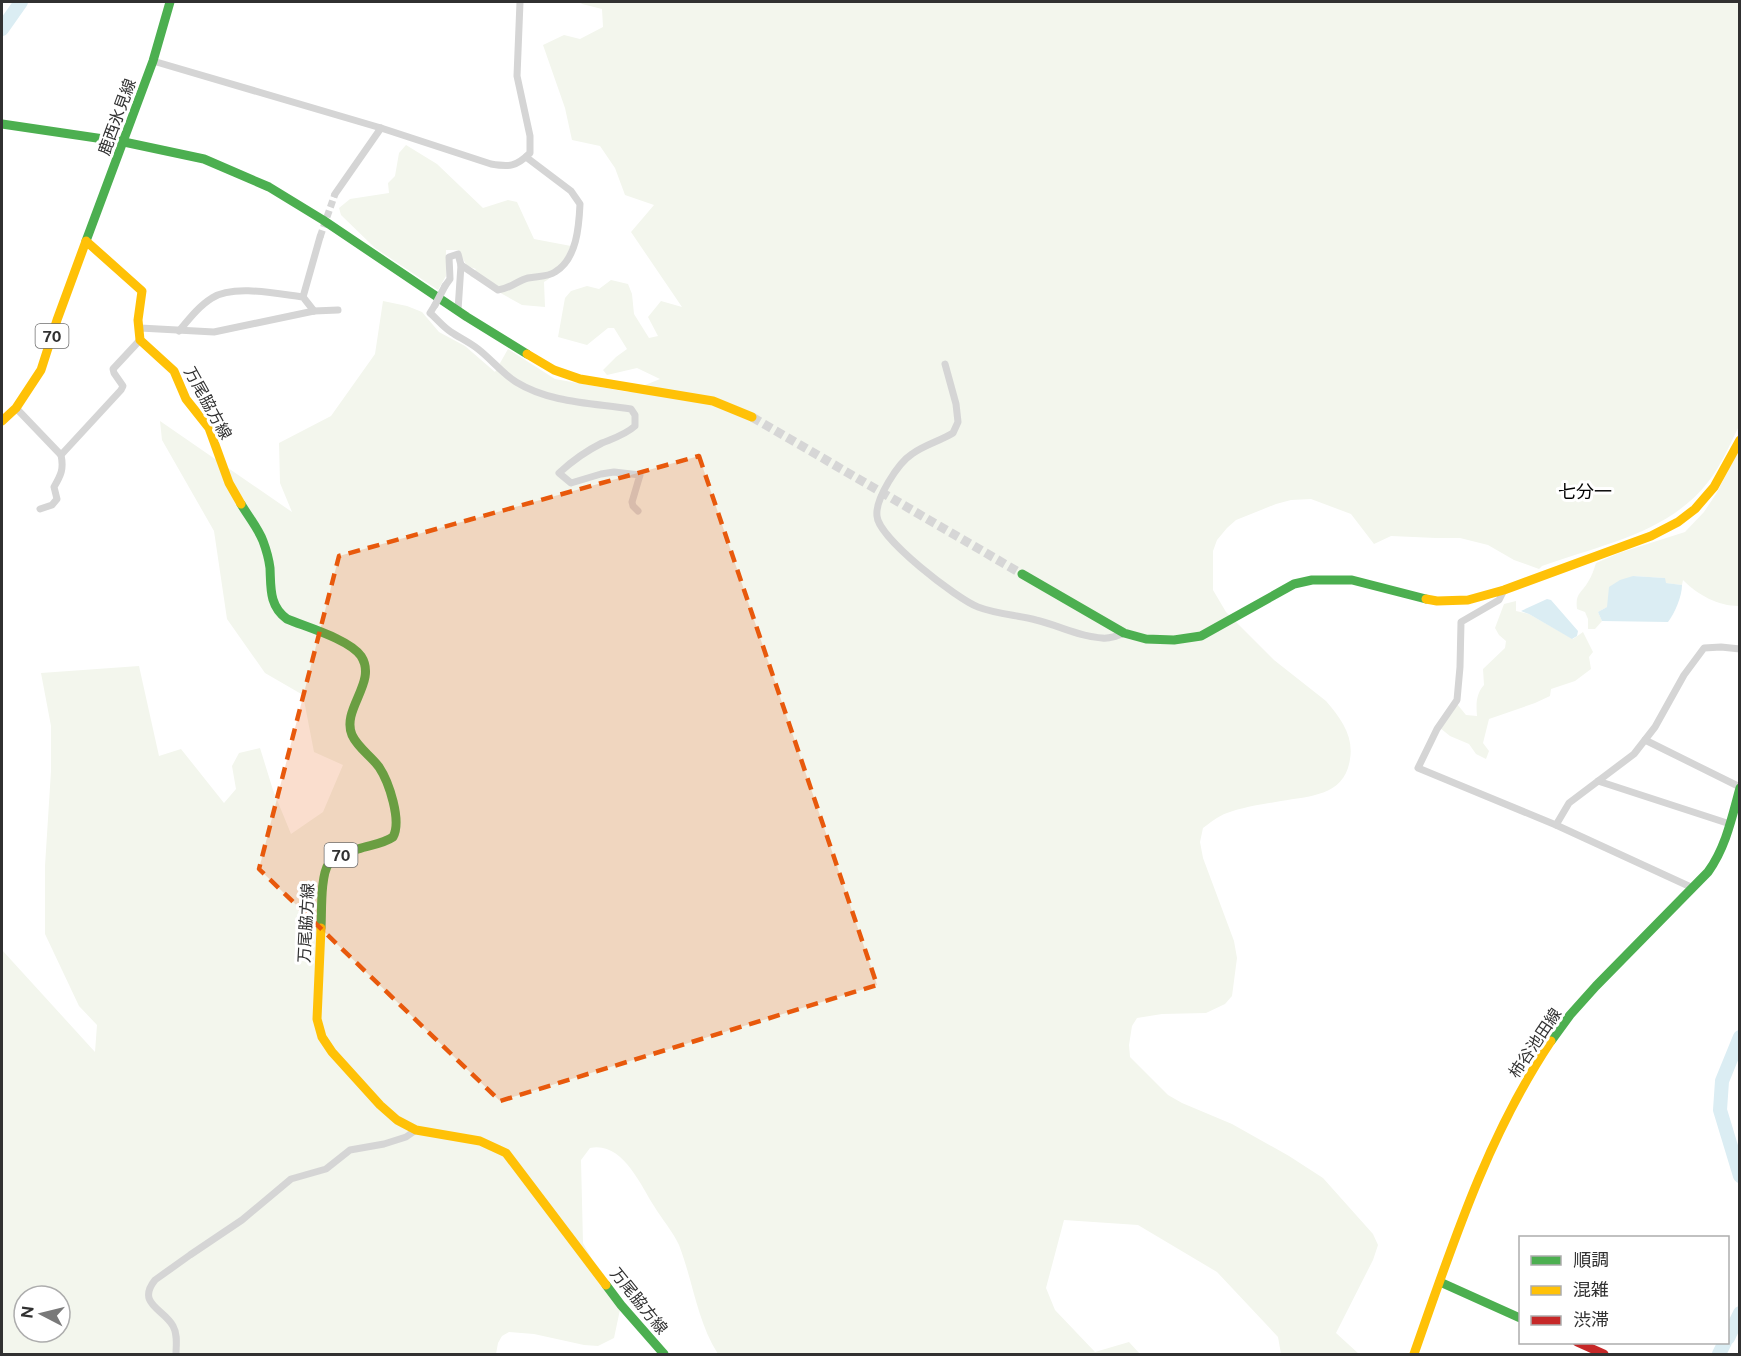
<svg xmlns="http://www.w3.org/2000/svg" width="1741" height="1356" viewBox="0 0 1741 1356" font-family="'Public Sans','Noto Sans JP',sans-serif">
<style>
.green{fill:#f3f6ed;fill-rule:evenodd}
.water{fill:#dbedf3}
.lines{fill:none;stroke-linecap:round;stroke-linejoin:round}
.river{stroke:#dbedf3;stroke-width:14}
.street-tunnel{stroke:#d6d6d6;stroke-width:7;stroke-dasharray:7 3.5;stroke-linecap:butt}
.secondary-tunnel{stroke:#d6d6d6;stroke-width:9;stroke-dasharray:9 4.5;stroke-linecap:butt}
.street{stroke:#d5d5d5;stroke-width:7}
.fast{stroke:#4caf50;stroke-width:9}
.slow{stroke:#ffc107;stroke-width:9}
.jam{stroke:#c62828;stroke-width:9}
.street-bridge{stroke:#d5d5d5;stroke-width:7}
.marked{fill:#e8590c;fill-opacity:0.2;stroke:#e8590c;stroke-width:4.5;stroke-dasharray:12 8;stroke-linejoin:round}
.labels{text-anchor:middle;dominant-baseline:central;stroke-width:6;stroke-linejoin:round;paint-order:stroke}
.shield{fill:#fff;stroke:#6f6f6f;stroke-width:1.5}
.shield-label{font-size:15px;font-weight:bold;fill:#313131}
.street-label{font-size:16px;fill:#313131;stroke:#fff}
.neighbourhood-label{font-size:18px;fill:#000;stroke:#fff}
</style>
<rect width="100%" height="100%" fill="#fff"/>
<g class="green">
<path d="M580 2H1739V426C1730 444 1721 466 1708 482 1669 533 1600 545 1542 566L1539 569 1514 560 1488 545 1460 538H1436L1391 536 1374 544 1351 514 1311 499 1291 500 1276 504 1236 520 1227 528 1217 540 1213 551V590L1226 612 1274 660 1326 701C1341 718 1354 737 1350 759 1345 796 1310 796 1281 801 1264 804 1243 807 1227 813 1218 816 1210 823 1203 828L1200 842 1203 858 1234 941 1237 958 1232 996 1225 1004 1206 1013 1162 1014 1137 1018 1132 1026 1129 1045 1130 1057 1168 1095 1182 1103 1232 1124 1289 1156 1323 1178 1373 1234 1378 1245 1373 1260 1336 1333 1359 1354H1281L1278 1337 1217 1272 1138 1225 1064 1220 1046 1288 1055 1310 1095 1352 1129 1342 1140 1354H718C697 1321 693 1281 679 1245 673 1232 662 1219 654 1206 640 1184 622 1141 590 1148L581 1160 583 1243 597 1268 621 1305 614 1338 598 1346 584 1345 534 1334 509 1332 502 1336 498 1343 496 1354H2V950L95 1052 97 1025 79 1006 45 934V866L51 771V726L41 673 139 666 159 756 181 749 224 803 236 789 232 766 239 753 260 748 273 790 291 834 323 812 343 765 314 752 303 695 265 673 227 619 214 531 162 440 160 421 292 512 280 483 279 443 331 416 375 354 383 301 407 306 422 312 439 332 465 346 495 372 508 349 555 379 628 392 660 379 637 368 607 375 603 370 616 357 627 349 614 328H608L587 345 558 337 565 298 571 291 587 286 599 289 611 280 628 284 632 294 634 314 649 338 658 336 648 317 661 301 682 307 631 232 654 205 625 195 615 168 600 146 572 140 565 108 543 45 564 35 580 39 603 27 602 9 582 4ZM24 1296H60V1332H24Z"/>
<path d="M406 145 437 164 483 208 508 200 517 202 534 239 571 246C564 260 558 274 544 282L545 307 522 305 470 276 476 269 467 266 458 250H446V276L438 290 375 248 341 215 339 208 350 199 389 193 388 183 395 176 399 153Z"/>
<path d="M1739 450V606C1718 606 1698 595 1683 580L1682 585 1665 583V578L1633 576 1607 607 1598 612 1602 621 1595 629H1588V619L1585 612 1577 609C1575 593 1581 594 1588 582 1592 576 1594 569 1596 563L1619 553 1685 532 1704 512 1716 494Z"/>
<path d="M1516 601V611L1529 614 1573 639 1583 632 1593 652 1589 657 1591 669 1575 681 1551 689 1550 696 1535 703 1489 719 1483 743 1489 751 1486 759 1476 754 1469 744 1450 736 1440 728 1457 704 1466 715 1477 716C1476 704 1476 694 1484 685L1483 669 1505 648 1506 641 1499 635 1495 628 1504 604Z"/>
</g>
<g class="water">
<path d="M1633 576 1665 578 1666 583 1682 585C1682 596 1675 613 1668 622L1602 621 1598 612 1607 607 1609 587 1620 580Z"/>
<polygon points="1547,599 1551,600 1578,631 1577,636 1572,639 1529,614 1521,611"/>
</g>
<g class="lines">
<g class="river">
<polyline points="2,29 21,2"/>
<polyline points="1740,1037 1722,1081 1720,1110 1740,1176"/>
<polyline points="1728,1338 1740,1313"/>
<polyline points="1719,1354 1725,1342"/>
</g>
<polyline class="street-tunnel" points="320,237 335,194"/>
<polyline class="secondary-tunnel" points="752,417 1022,574"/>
<g class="street">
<path d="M153 61 381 128 491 164C509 167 516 167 530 153V136L517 76 520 2"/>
<polyline points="335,194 381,128"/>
<path d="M461 265 498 290C512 288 516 281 528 278 537 276 548 277 555 272 577 259 579 226 580 204L571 191 526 157"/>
<polyline points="445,286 450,279 449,257 458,254 461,265 458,310"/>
<polyline points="303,297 320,237"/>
<path d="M435 305 430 313C437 319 443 327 451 332 460 338 469 342 478 349 491 359 502 373 516 382 550 403 592 403 631 409L635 415V426C625 435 614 438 602 443 586 451 572 461 559 473L571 483 601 474 614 472 640 475 632 502 633 506 638 511"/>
<polyline points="140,328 214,332 314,311 338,310"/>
<path d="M179 331C189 319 199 306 212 298 233 284 279 294 303 297L314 311"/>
<path d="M945 364 956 404 958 422 953 433C940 441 924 445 912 454 898 463 875 499 877 516 878 538 957 599 978 607 996 614 1017 615 1036 620 1058 625 1079 637 1102 638 1110 639 1117 636 1124 633"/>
<path d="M16 408 61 455C64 469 61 475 54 487L57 499 52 505 40 509"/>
<polyline points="61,455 121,390 123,386 114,373 113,369 140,340"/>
<polyline points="1504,590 1499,600 1461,622 1460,667 1457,700 1437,729 1418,768 1556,825 1693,888"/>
<polyline points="1645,740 1740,787"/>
<polyline points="1598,781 1730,824"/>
<polyline points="1556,825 1569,803 1634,754 1655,727 1684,675 1704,648 1721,647 1740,649"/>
<path d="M176 1354C176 1345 178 1335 173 1326 164 1309 136 1304 155 1280L190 1255 242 1220 291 1179 326 1169 350 1150 384 1144 406 1137 416 1130"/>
</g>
<g class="fast">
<polyline points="2,124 124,142 204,159 269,187 323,220 467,317 527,354"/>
<polyline points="86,241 153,61 170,2"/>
<path d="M241 504C248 516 258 528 263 541 266 549 269 560 270 568 271 588 269 606 287 619 306 627 349 639 361 656 378 682 341 709 352 735 358 748 371 756 379 767 389 782 402 821 393 837 383 844 369 845 358 849 348 851 335 855 329 863 320 876 322 912 321 928"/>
<polyline points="1022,574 1124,633 1146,639 1174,640 1201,636 1294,584 1312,580 1352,580 1426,599"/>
<path d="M1551 1041 1570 1015 1596 986 1708 872C1726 847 1732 817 1740 788"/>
<polyline points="1440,1282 1520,1318"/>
<polyline points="606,1285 621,1305 664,1354"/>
</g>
<g class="slow">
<polyline points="527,354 554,370 580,379 713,401 752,417"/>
<polyline points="2,421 16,408 41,370 57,320 86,241 142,291 138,320 140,340 174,371 186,399 209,428 229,483 241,504"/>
<polyline points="1426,599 1437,601 1468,600 1504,590 1651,536 1678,522 1695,509 1714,487 1740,440"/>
<polyline points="321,928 317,1019 322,1037 332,1052 380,1105 397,1120 416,1130 480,1141 506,1153 606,1285"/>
<path d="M1414 1354C1452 1246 1487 1137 1551 1041"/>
</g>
<polyline class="jam" points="1577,1342 1604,1354"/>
<polyline class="street-bridge" points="435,305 445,286"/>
</g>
<path class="marked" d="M699 456 877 985 500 1101 259 869 339 556Z"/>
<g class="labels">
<g class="shield">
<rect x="35.5" y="324" width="33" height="24" rx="4.5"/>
<rect x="324.5" y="843" width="33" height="24" rx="4.5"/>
</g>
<g class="shield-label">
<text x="52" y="336">70</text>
<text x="341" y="855">70</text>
</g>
<g class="street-label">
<text transform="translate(117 117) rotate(-70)">鹿西氷見線</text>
<text transform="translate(208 403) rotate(61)">万尾脇方線</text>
<text transform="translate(306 923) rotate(-87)">万尾脇方線</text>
<text transform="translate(1535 1043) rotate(-56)">柿谷池田線</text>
<text transform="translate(639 1301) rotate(51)">万尾脇方線</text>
</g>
<g class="neighbourhood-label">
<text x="1585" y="491">七分一</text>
</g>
</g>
<rect width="1741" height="1356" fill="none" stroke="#313131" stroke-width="6"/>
<rect x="1519" y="1236" width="210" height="108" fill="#ffffff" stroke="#adadad" stroke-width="1.5"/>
<rect x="1531" y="1256" width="30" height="9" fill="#4caf50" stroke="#adadad" stroke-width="1.5"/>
<text x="1573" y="1266" font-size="18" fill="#313131">順調</text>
<rect x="1531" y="1286" width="30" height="9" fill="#ffc107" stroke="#adadad" stroke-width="1.5"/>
<text x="1573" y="1296" font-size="18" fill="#313131">混雑</text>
<rect x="1531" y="1316" width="30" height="9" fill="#c62828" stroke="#adadad" stroke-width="1.5"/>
<text x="1573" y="1326" font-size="18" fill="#313131">渋滞</text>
<g transform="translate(42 1314) rotate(277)"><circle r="28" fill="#ffffff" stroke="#adadad" stroke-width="1.5"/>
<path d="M0-4.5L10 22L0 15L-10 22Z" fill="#797979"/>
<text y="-9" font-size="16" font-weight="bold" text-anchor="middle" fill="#313131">N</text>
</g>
</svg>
